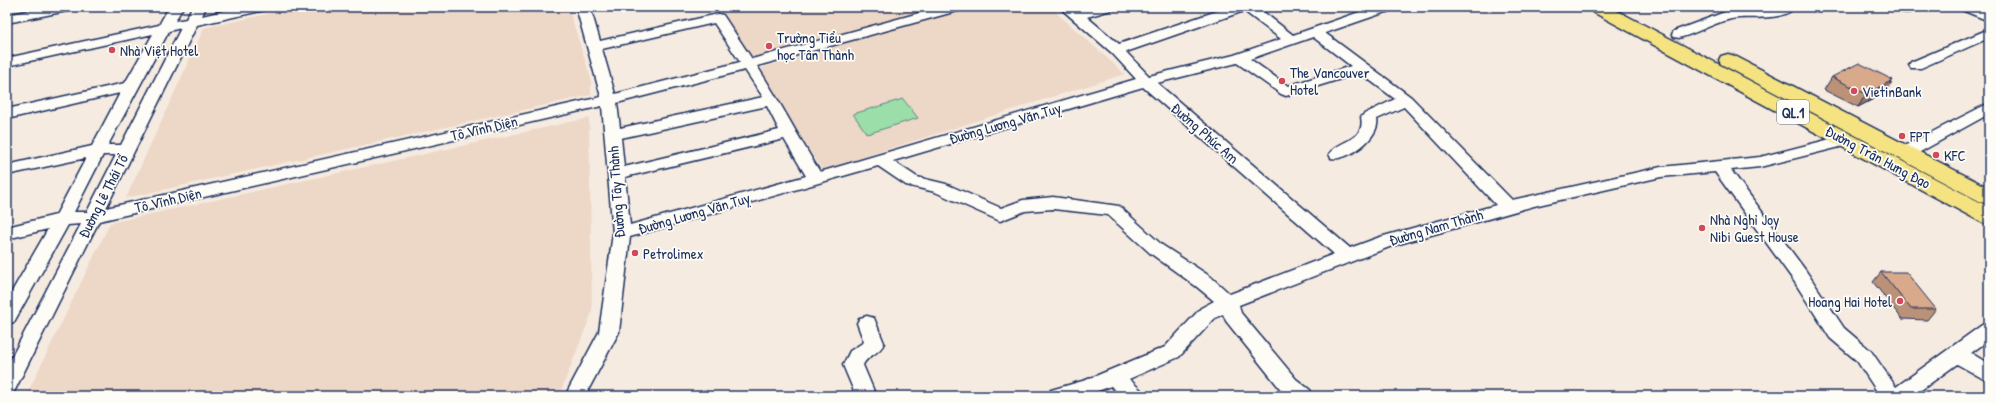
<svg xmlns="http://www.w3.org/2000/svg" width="1996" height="403" viewBox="0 0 1996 403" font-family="'Patrick Hand',sans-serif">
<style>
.built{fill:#edd7c7}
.green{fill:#9bdea9;stroke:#5b8684}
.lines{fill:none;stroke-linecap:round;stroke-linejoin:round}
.minor-casing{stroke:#1b2f5e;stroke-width:3}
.highway-casing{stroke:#1b2f5e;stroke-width:3}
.minor{fill:#fdfcf7;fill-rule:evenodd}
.highway{fill:#f5e382;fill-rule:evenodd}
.wall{fill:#bb9178;stroke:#1b2f5e}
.shaded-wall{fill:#987661;stroke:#1b2f5e}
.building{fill:#d9a98b;stroke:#1b2f5e}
.poi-dot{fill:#d1495b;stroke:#fdfcf7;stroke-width:1.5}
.labels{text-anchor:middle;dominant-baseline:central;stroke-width:3.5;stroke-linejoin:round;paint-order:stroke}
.shield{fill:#fdfcf7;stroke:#5f6c8c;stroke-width:1}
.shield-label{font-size:14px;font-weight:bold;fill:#1b2f5e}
.poi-label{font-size:15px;fill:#1b2f5e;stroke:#fdfcf7;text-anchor:start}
.street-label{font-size:15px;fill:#1b2f5e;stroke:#fdfcf7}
</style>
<rect width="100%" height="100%" fill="#f6ebe1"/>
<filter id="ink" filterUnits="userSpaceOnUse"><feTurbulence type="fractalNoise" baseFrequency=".025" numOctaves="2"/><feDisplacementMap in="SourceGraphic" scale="8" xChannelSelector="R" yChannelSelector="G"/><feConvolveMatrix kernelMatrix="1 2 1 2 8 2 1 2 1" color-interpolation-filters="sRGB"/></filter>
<g filter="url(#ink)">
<g class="built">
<polygon points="299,7 568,7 591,79 591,95 126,198 204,28"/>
<polygon points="712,7 939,7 749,60"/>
<polygon points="970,7 1050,7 1125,74 822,170 758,69 951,11"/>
<polygon points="589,118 592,312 559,396 26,396 110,223"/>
</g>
<polygon class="green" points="903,99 918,118 867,134 853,114"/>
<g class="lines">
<defs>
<g id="minor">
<polygon points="46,7 74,7 72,10 7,23 7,15"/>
<path d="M169 7H183L175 21 186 19 192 7H206L202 16 241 7H267L265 10 197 25 106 208 601 97 576 7H590L600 41 718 14 723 15 752 59 941 7H963L961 10 757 66C780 101 798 137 820 172L1136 79 1112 53 1059 7H1074L1079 11 1092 7H1113L1111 10 1087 17 1119 44 1229 7H1257L1293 35 1374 7H1394L1392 10 1325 33 1411 97 1512 200 1661 167 1760 157 1846 135 1852 136 1854 140 1852 144 1760 167 1731 170 1806 271 1844 328 1871 351 1896 387 1982 325 1989 323V340L1971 353 1989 364V382L1957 364 1913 396H1880L1857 361 1830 338 1794 281 1715 172 1661 177 1534 206 1392 246 1239 305 1241 313 1296 379 1310 390 1313 396H1289L1282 391 1226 321 1223 314 1215 318 1179 357 1129 379 1141 390 1144 396H1121L1111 386 1085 396H1048L1051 390 1086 380 1165 347 1201 308 1214 301 1197 287 1150 253 1108 215 1053 209 1025 211 1000 221 935 192 906 185 878 166 630 237 619 332 585 396H565L599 332 613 233 602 106 99 221 14 392 7 394V366L81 224 68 225 14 322 7 324V300L48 229 7 239V227L56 215 86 158 7 175V165L92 146 120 93 7 119V109L125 83 153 34 7 66V58L159 25ZM1244 11 1281 39 1234 55 1149 76 1126 52ZM714 23 740 62 615 94 602 49ZM181 28 121 145H108L169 31ZM1313 37 1351 66 1288 86 1250 59ZM1237 63 1281 94 1286 96 1360 73 1395 99 1364 114 1361 117C1366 142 1339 139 1329 154L1331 158C1347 162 1381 137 1377 119L1404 107 1496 205 1380 237 1350 248 1157 83ZM745 70 763 97 620 128 617 103ZM1143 87 1334 254 1230 294 1211 277 1162 245 1119 206 1053 197 1023 200 1001 208 946 184 917 177 893 161ZM767 106 779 130 624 167 621 138ZM784 139 806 176 630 225 625 177ZM103 155H116L87 212H74Z"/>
<path d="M1778 7H1795C1785 21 1753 17 1738 18 1717 20 1699 33 1679 38L1674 37 1672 34 1674 31 1725 12Z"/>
<path d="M1902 7H1918C1914 13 1908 13 1902 12L1900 9Z"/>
<polygon points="1960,7 1978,7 1989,12 1989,21 1962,10"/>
<polygon points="1989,29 1989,38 1921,68 1911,68 1909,65 1911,62"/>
<polygon points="1989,103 1989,114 1911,157 1905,158 1899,157 1897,153 1899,149"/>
<path d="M867 316 874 318 884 343C880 354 867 355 863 365L876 396H856L843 365 850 351 864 342 857 323 860 318Z"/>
</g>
<g id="highway">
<polygon points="1588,7 1610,7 1989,207 1989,225 1981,222 1591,11"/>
<polygon points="1728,54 1735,56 1989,188 1989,204 1981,202 1721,64 1719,60 1721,56"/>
</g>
</defs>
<use href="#minor" class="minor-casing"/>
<use href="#highway" class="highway-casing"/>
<use href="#minor" class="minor"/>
<use href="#highway" class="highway"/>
</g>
<g class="wall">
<polygon points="1832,77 1885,93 1858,107 1824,90"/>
<polygon points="1881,272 1936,309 1927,320 1902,319 1873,282"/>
</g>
<polygon class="shaded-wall" points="1893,80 1885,93 1858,107 1866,94"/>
<g class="building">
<polygon points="1859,63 1893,80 1866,94 1832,77"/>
<polygon points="1881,272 1906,272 1936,309 1911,309"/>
</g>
</g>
<g class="poi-dot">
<circle cx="769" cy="46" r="4"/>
<circle cx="112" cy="50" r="4"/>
<circle cx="1282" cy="81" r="4"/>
<circle cx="1854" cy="91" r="4"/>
<circle cx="1902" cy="136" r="4"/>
<circle cx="1936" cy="155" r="4"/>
<circle cx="1702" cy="228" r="4"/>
<circle cx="635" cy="253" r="4"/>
<circle cx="1900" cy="301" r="4"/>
</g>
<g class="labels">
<rect class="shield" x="1777" y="100" width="32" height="24" rx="3"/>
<g class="shield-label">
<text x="1793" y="112">QL.1</text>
</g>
<g class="poi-label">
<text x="777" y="37">Trường Tiểu<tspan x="777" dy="17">học Tân Thành</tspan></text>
<text x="120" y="50">Nhà Việt Hotel</text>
<text x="1290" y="72">The Vancouver<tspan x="1290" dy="17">Hotel</tspan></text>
<text x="1862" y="91">VietinBank</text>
<text x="1910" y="136">FPT</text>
<text x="1944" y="155">KFC</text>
<text x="1710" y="219">Nhà Nghỉ Joy<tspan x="1710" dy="17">Nibi Guest House</tspan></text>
<text x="643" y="253">Petrolimex</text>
<text x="1892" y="301" text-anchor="end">Hoang Hai Hotel</text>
</g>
<g class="street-label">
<text transform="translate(1005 123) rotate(-16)">Đường Lương Văn Tuỵ</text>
<text transform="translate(484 128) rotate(-13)">Tô Vĩnh Diện</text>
<text transform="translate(1205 133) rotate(41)">Đường Phúc Am</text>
<text transform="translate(1878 157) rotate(28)">Đường Trân Hưng Đạo</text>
<text transform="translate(616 192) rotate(-94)">Đường Tây Thành</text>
<text transform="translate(103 196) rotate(-63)">Đường Lê Thái Tổ</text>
<text transform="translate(168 200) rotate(-13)">Tô Vĩnh Diện</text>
<text transform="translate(694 213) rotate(-16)">Đường Lương Văn Tuỵ</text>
<text transform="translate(1436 227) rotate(-16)">Đường Nam Thành</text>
</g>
</g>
<rect width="1996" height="403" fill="none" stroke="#fdfcf7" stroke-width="24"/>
<rect x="12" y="12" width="1972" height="379" fill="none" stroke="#1b2f5e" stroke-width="1.5" filter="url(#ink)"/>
</svg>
